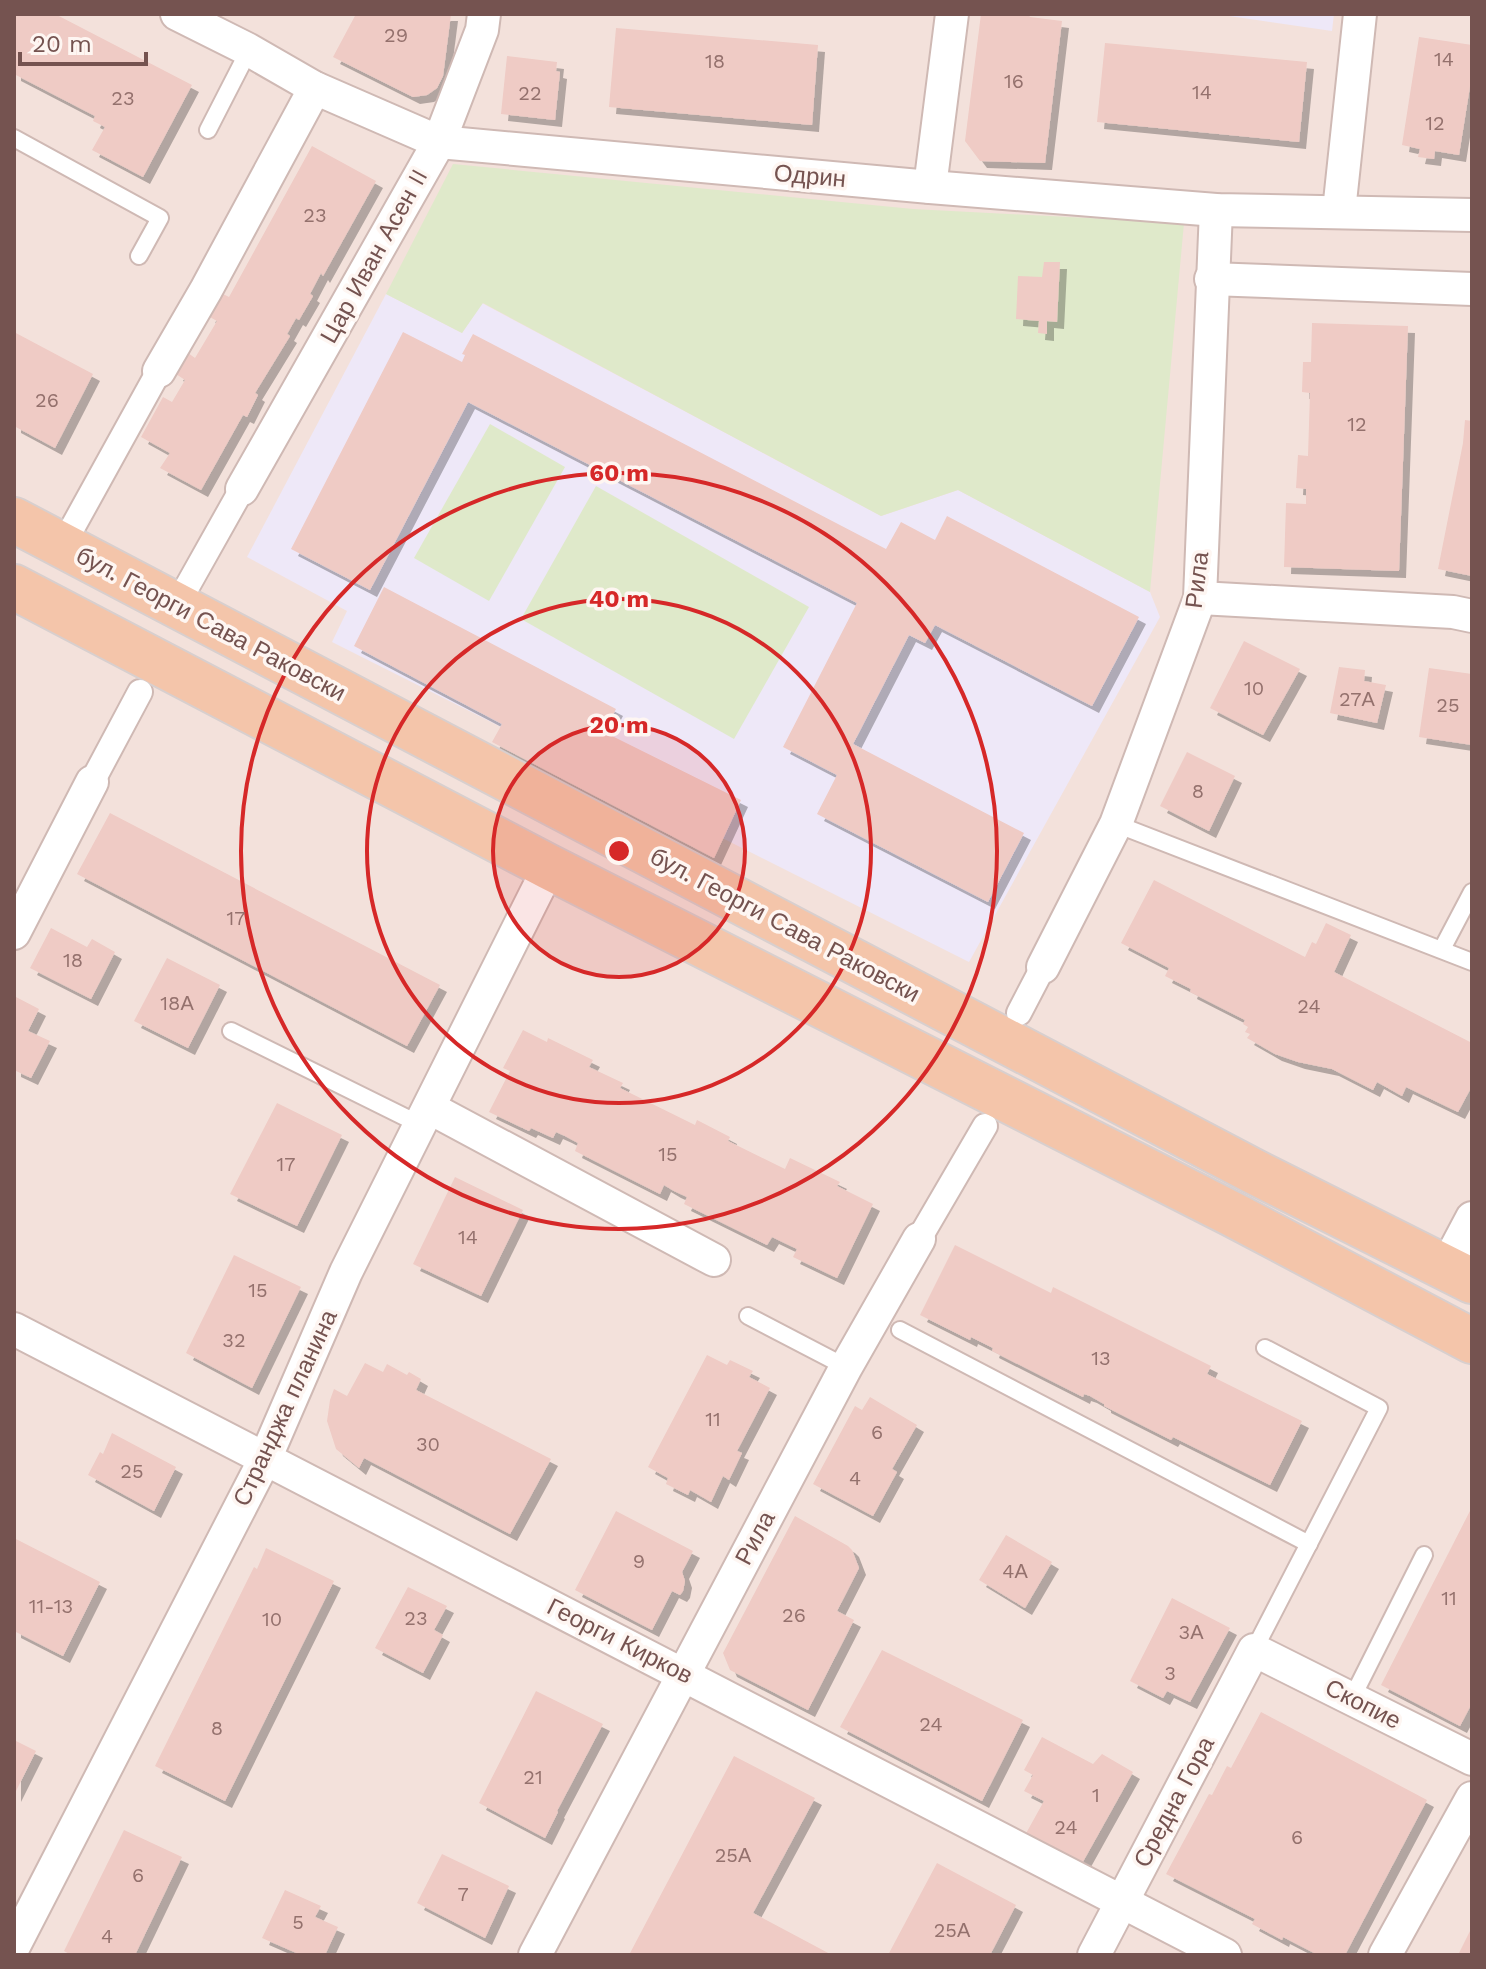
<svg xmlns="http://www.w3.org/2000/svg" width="1486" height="1969" viewBox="0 0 1486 1969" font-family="'Work Sans',sans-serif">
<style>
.residential{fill:#f3e1db}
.education{fill:#eee8f8}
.green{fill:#dfe9ca}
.building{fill:#efcbc5;filter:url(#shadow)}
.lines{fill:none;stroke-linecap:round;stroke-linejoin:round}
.service-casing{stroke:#cfb9b4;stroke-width:20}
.pedestrian-casing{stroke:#cfb9b4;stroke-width:28}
.minor-casing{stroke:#cfb9b4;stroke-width:36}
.primary-casing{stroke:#d8cfce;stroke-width:48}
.service{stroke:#fff;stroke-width:16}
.pedestrian{stroke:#fff;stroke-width:24}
.minor{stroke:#fff;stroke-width:32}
.primary{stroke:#f4c5aa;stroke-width:44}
.ring{fill:none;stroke:#d62828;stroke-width:4}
.labels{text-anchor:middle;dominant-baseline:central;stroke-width:7;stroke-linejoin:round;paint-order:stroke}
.number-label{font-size:20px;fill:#94716d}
.street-label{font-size:24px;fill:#755350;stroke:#fef6f2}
.centre{fill:#d62828;stroke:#fef6f2;stroke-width:4}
.ring-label{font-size:24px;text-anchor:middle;font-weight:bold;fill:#d62828;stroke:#fef6f2;stroke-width:7;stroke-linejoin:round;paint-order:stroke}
</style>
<defs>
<filter id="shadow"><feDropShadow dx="7" dy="7" stdDeviation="0" flood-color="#0004"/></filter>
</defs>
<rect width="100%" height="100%" fill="#fbf1ec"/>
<rect class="residential" x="14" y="14" width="1458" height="1941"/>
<g class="education">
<polygon points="1215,14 1334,14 1332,31"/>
<polygon points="386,294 462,333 482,303 881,516 958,490 1150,592 1160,617 969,962 332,642 347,611 247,557"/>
</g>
<g class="green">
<polygon points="453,164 913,209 1184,223 1150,592 958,490 881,516 483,303 462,333 386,294"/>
<polygon points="490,424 565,467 489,601 414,558"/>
<polygon points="596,486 809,607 734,739 521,619"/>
</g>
<g class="building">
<polygon points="14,14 55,14 192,85 143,177 92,150 105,127 93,121 95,116 14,74"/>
<polygon points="356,14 451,14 443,76 437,88 427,95 413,97 333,57"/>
<polygon points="981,14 1028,14 1030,17 1062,21 1045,163 980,161 965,141"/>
<polygon points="616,28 818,45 812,125 609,107"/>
<polygon points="1419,37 1472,45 1472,74 1459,155 1435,151 1434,159 1418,157 1420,149 1402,145"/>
<polygon points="1105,43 1307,62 1299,142 1097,122"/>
<polygon points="507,56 557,62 556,71 560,72 555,120 501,114"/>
<polygon points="312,146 376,181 323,276 321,273 310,294 313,296 299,320 296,318 287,334 290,336 255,393 258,395 247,417 243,415 201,490 160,468 170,453 141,437 163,397 172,402 185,380 176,374 188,353 195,358 217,321 208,316 221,293 229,297"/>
<polygon points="1044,262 1060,262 1057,322 1047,321 1047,334 1038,333 1039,321 1016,319 1018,276 1042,277"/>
<polygon points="1312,323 1408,326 1399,571 1284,567 1286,503 1306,504 1306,489 1296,488 1298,455 1308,456 1310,393 1302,392 1303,362 1311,362"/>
<polygon points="14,332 93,374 55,448 14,426"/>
<polygon points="403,332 462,362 465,355 462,354 473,334 886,549 901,522 935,540 947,516 1139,617 1092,706 935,625 925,643 909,635 853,744 1024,833 988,902 817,814 837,775 783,747 857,603 468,402 370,590 291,549"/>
<polygon points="1465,420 1472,421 1472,576 1438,569 1463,443"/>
<polygon points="384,587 616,709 604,732 741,800 714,858 492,742 502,724 354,646"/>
<polygon points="1244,641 1300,669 1263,735 1210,708"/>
<polygon points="1339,667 1365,670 1364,681 1386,685 1377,723 1330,713"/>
<polygon points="1429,668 1472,674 1472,745 1419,737"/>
<polygon points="1187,752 1235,776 1209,831 1160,806"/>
<polygon points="110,813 440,985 407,1046 77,874"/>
<polygon points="1154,880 1305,957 1312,942 1316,944 1326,923 1351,935 1334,972 1472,1043 1472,1086 1458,1112 1406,1087 1402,1096 1377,1082 1373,1090 1332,1069 1298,1062 1275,1054 1247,1038 1250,1034 1245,1032 1248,1027 1243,1024 1245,1020 1190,992 1191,989 1165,976 1169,968 1121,943"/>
<polygon points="51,928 87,947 92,939 115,952 91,999 30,968"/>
<polygon points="167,958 220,985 188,1048 134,1021"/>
<polygon points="16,997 39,1009 28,1031 50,1041 31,1078 14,1070"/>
<polygon points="523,1030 547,1042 548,1038 593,1060 589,1067 623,1083 620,1088 695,1125 697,1120 730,1137 728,1141 785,1169 790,1158 840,1182 837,1186 873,1204 837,1278 793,1257 797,1249 772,1237 767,1245 684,1204 687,1197 674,1191 664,1185 660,1194 575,1151 578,1143 565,1136 556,1132 553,1138 531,1128 529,1131 489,1112 510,1071 503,1068"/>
<polygon points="277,1103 342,1135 297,1226 230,1194"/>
<polygon points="455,1177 523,1210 481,1296 413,1264"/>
<polygon points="955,1245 1051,1293 1053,1287 1211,1366 1207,1374 1302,1421 1270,1485 1173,1437 1171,1440 1104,1406 1104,1404 1090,1396 1084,1394 1083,1397 992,1351 993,1348 971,1337 970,1340 920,1315"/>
<polygon points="234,1255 301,1287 252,1388 186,1353"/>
<polygon points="707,1355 727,1365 730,1360 753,1371 749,1377 770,1388 737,1451 742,1453 729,1480 723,1476 711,1502 690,1490 688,1495 666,1484 668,1478 648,1467"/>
<polygon points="365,1363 383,1372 387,1364 407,1375 409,1372 421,1379 416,1390 551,1459 510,1534 364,1458 359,1468 336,1449 327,1421 330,1400 334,1389 347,1396"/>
<polygon points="870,1397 917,1425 892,1469 897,1472 873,1516 813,1484 855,1406 862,1410"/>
<polygon points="112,1433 176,1467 154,1511 88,1475 100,1452 103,1454"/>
<polygon points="1472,1507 1472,1703 1460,1726 1381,1685"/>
<polygon points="616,1511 693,1551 682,1572 685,1581 683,1591 680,1595 672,1591 652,1630 575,1590"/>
<polygon points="795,1516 848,1546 852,1550 859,1568 837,1611 854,1620 808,1710 730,1670 723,1653"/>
<polygon points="1006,1535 1052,1562 1025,1608 979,1580"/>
<polygon points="14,1538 100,1582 63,1656 14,1631"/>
<polygon points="266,1548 334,1581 225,1801 155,1766 254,1567 257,1569"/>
<polygon points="408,1587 447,1606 434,1630 443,1635 423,1673 375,1648"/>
<polygon points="1172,1598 1230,1628 1190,1702 1167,1691 1163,1698 1130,1681"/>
<polygon points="882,1650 1023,1720 982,1801 840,1727"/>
<polygon points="536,1691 603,1724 557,1811 558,1812 545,1838 479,1803"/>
<polygon points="1261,1712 1427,1800 1345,1955 1318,1955 1283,1937 1282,1940 1252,1924 1255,1919 1166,1874 1209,1794 1212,1795 1227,1766 1231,1768"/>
<polygon points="1042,1737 1093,1764 1102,1754 1133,1772 1080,1867 1024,1837 1044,1801 1024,1791 1033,1775 1024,1770"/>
<polygon points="14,1740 36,1751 14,1795"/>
<polygon points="734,1756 815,1798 753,1913 832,1955 629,1955"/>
<polygon points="124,1830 182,1857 135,1955 71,1955 64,1951"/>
<polygon points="442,1854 509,1886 485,1938 417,1903"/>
<polygon points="937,1863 1016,1905 990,1955 888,1955"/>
<polygon points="285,1890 321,1906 315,1917 338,1927 325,1955 301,1955 262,1938"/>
<polygon points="1472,1927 1472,1955 1458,1955"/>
</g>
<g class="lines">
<defs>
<g id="service">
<polyline points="208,130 249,50"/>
<polyline points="14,138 160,218 139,256"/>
<polyline points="1116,824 1472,962"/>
<polyline points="1442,949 1472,892"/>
<polyline points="231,1031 421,1125"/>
<polyline points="748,1316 846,1367"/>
<polyline points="900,1330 1309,1544"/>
<polyline points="1254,1650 1379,1408 1265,1348"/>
<polyline points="1352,1698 1424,1555"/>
</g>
<g id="pedestrian">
<polyline points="70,532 159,371"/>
<polyline points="183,594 242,489"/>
<polyline points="92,782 140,692"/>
<polyline points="1019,1013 1043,967"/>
<polyline points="919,1239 985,1126"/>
</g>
<g id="minor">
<polyline points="177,14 249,50 315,88 439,142 930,187 1216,210 1472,215"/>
<polyline points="930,187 952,14"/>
<polyline points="1339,211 1360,14"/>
<polyline points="1211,279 1472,289"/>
<polyline points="159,371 206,290 315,88"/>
<polyline points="242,489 439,142 482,30 484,14"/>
<polyline points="1200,598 1453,612 1472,616"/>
<polyline points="14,933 92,782"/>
<polyline points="1043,967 1116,824 1200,598 1216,210"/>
<polyline points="430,1108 714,1260"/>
<polyline points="1446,1267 1472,1218"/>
<polyline points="14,1329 1225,1955"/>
<polyline points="14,1946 265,1459 346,1272 549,867"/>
<polyline points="535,1955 846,1367 919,1239"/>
<polyline points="1094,1955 1254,1650 1472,1759"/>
<polyline points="1385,1955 1472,1798"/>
</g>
<g id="primary">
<polyline points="14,520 1253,1171 1472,1281"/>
<polyline points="14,587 549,867 1232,1214 1472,1341"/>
</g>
</defs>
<use href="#service" class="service-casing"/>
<use href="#pedestrian" class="pedestrian-casing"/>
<use href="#minor" class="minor-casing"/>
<use href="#primary" class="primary-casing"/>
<use href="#service" class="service"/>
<use href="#pedestrian" class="pedestrian"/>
<use href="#minor" class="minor"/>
<use href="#primary" class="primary"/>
</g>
<circle cx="619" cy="851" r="126" fill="#d62828" fill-opacity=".12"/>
<g class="ring">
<circle cx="619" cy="851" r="126"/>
<circle cx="619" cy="851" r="252"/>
<circle cx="619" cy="851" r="378"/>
</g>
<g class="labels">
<g class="number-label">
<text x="396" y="35">29</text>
<text x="1444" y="59">14</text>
<text x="715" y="61">18</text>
<text x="1014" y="81">16</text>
<text x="1202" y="92">14</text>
<text x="530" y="93">22</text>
<text x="123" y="98">23</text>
<text x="1435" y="123">12</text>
<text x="315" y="215">23</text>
<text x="47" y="400">26</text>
<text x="1357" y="424">12</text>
<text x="1254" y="688">10</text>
<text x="1357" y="699">27А</text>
<text x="1448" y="705">25</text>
<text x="1198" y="791">8</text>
<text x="236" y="918">17</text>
<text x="73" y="960">18</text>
<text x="177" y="1003">18А</text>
<text x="1309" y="1006">24</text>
<text x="668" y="1154">15</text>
<text x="286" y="1164">17</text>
<text x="468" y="1237">14</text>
<text x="258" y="1290">15</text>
<text x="234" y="1340">32</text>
<text x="1101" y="1358">13</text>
<text x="713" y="1419">11</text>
<text x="877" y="1432">6</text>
<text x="428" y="1444">30</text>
<text x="132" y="1471">25</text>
<text x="855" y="1478">4</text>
<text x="639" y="1561">9</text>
<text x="1015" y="1571">4А</text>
<text x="1449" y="1598">11</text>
<text x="51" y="1606">11-13</text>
<text x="794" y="1615">26</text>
<text x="416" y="1618">23</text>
<text x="272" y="1619">10</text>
<text x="1191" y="1632">3А</text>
<text x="1170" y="1673">3</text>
<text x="931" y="1724">24</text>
<text x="217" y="1728">8</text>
<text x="533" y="1777">21</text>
<text x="1096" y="1795">1</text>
<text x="1066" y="1827">24</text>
<text x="1297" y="1837">6</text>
<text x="733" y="1855">25А</text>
<text x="138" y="1875">6</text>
<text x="463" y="1894">7</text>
<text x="298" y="1922">5</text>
<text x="952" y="1930">25А</text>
<text x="107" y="1936">4</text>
</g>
<g class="street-label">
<text transform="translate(810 176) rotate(5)">Одрин</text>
<text transform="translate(374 256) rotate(-61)">Цар Иван Асен II</text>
<text transform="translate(1197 580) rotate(-83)">Рила</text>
<text transform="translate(211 624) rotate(28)">бул. Георги Сава Раковски</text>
<text transform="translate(785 925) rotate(28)">бул. Георги Сава Раковски</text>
<text transform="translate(285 1408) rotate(-65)">Странджа планина</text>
<text transform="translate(755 1538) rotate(-62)">Рила</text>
<text transform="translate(620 1641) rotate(27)">Георги Кирков</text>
<text transform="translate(1363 1704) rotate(27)">Скопие</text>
<text transform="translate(1174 1802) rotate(-62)">Средна Гора</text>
</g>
</g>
<circle cx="619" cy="851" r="12" class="centre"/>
<g class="ring-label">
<text x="619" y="481">60 m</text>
<text x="619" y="607">40 m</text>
<text x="619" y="733">20 m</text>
</g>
<rect width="1486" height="1969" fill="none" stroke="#755350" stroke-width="32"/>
<path d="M20 52v12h126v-12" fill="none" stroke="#755350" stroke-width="4"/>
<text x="32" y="52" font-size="24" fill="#755350" stroke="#fef6f2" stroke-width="6" paint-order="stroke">20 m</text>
</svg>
